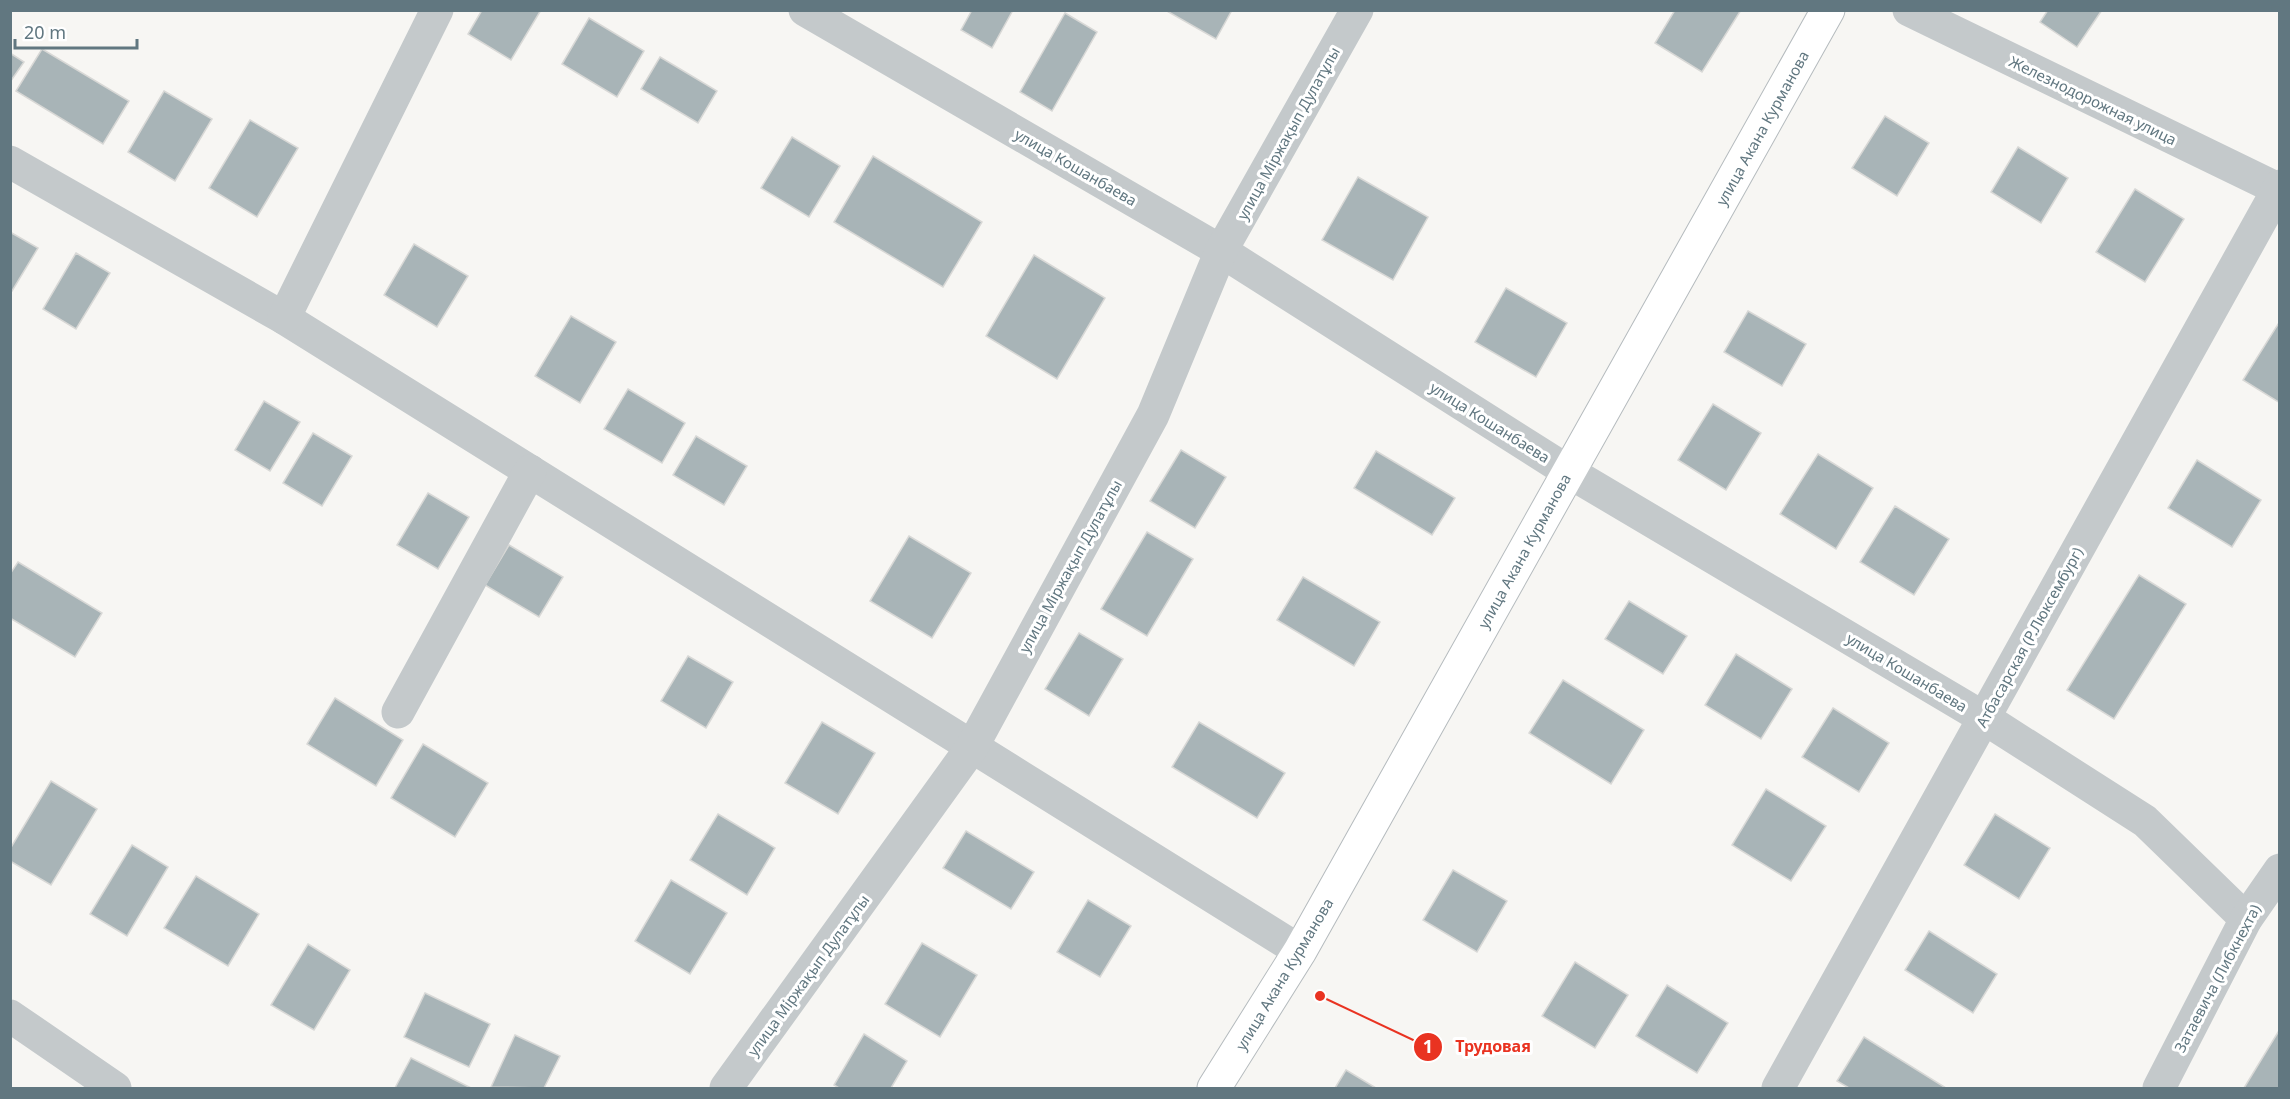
<svg xmlns="http://www.w3.org/2000/svg" width="2290" height="1099" viewBox="0 0 2290 1099" font-family="'Noto Sans',sans-serif">
<style>
.building{fill:#a8b4b7;stroke:#d8d8d6;stroke-width:1.5}
.lines{fill:none;stroke-linecap:round;stroke-linejoin:round}
.major-casing{stroke:#b5bbbe;stroke-width:35}
.minor{stroke:#c4c9cb;stroke-width:33}
.major{stroke:#fff;stroke-width:33}
.labels{text-anchor:middle;dominant-baseline:central;stroke-width:6;stroke-linejoin:round;paint-order:stroke}
.street-label{font-size:15px;fill:#617780;stroke:#fff}
.leader{fill:none;stroke:#e93321;stroke-width:2}
.callout-dot{fill:#e93321;stroke:#fff;stroke-width:2}
.mark-label{font-size:18px;text-anchor:middle;font-weight:bold;fill:#fff}
.callout-label{font-size:16px;text-anchor:middle;font-weight:bold;fill:#e93321;stroke:#fff;stroke-width:6;stroke-linejoin:round;paint-order:stroke}
</style>
<rect width="100%" height="100%" fill="#f7f6f3"/>
<g class="building">
<polygon points="482,10 541,10 511,60 468,34"/>
<polygon points="972,10 1013,10 992,48 961,30"/>
<polygon points="1165,10 1232,10 1216,39"/>
<polygon points="1675,10 1741,10 1702,72 1655,43"/>
<polygon points="2048,10 2102,10 2077,47 2040,22"/>
<polygon points="1065,13 1097,32 1052,111 1020,92"/>
<polygon points="589,18 644,51 617,97 562,64"/>
<polygon points="42,49 129,101 103,144 16,91"/>
<polygon points="10,53 24,62 10,82"/>
<polygon points="660,57 717,91 698,123 641,89"/>
<polygon points="164,91 212,119 175,181 128,152"/>
<polygon points="1885,116 1929,143 1897,196 1852,168"/>
<polygon points="250,120 298,148 257,217 209,188"/>
<polygon points="792,137 840,166 809,217 761,188"/>
<polygon points="2018,147 2068,178 2041,223 1991,192"/>
<polygon points="873,156 982,222 943,287 834,222"/>
<polygon points="1358,177 1428,217 1393,280 1322,240"/>
<polygon points="2135,189 2184,219 2145,282 2096,252"/>
<polygon points="10,232 38,248 12,291 10,290"/>
<polygon points="414,244 468,276 437,327 384,295"/>
<polygon points="76,253 110,273 76,329 43,309"/>
<polygon points="1034,255 1105,298 1057,379 986,336"/>
<polygon points="1506,288 1567,323 1536,377 1475,342"/>
<polygon points="1748,311 1806,344 1782,386 1724,352"/>
<polygon points="571,316 616,342 580,403 535,376"/>
<polygon points="2280,321 2280,403 2243,380"/>
<polygon points="628,389 685,423 662,463 604,429"/>
<polygon points="264,401 300,422 270,471 235,450"/>
<polygon points="1713,404 1761,433 1726,490 1678,460"/>
<polygon points="313,433 352,456 322,506 283,483"/>
<polygon points="696,436 747,466 724,505 673,475"/>
<polygon points="1181,450 1226,477 1195,528 1150,501"/>
<polygon points="1376,451 1455,498 1432,535 1354,488"/>
<polygon points="1818,454 1873,488 1836,549 1780,514"/>
<polygon points="2197,460 2261,500 2232,547 2168,508"/>
<polygon points="428,493 469,517 438,569 397,545"/>
<polygon points="1895,506 1949,539 1914,595 1860,562"/>
<polygon points="1147,532 1193,559 1147,636 1101,609"/>
<polygon points="909,536 971,573 932,638 870,601"/>
<polygon points="509,545 563,577 539,617 485,585"/>
<polygon points="18,562 102,613 75,657 10,618 10,574"/>
<polygon points="2139,575 2186,604 2114,719 2067,690"/>
<polygon points="1303,577 1380,622 1354,666 1277,620"/>
<polygon points="1629,601 1687,636 1663,674 1605,639"/>
<polygon points="1079,633 1123,659 1089,716 1045,689"/>
<polygon points="1736,654 1792,689 1761,739 1705,705"/>
<polygon points="688,656 733,682 706,728 661,701"/>
<polygon points="1563,680 1644,730 1611,784 1529,733"/>
<polygon points="335,698 403,740 376,786 307,744"/>
<polygon points="1833,708 1889,743 1859,792 1802,757"/>
<polygon points="822,722 875,753 838,814 785,783"/>
<polygon points="1199,722 1285,773 1257,818 1172,767"/>
<polygon points="423,744 488,783 455,837 391,798"/>
<polygon points="51,781 97,809 51,885 10,861 10,849"/>
<polygon points="1766,789 1826,826 1791,881 1732,845"/>
<polygon points="718,814 775,848 747,895 690,860"/>
<polygon points="1995,814 2050,848 2019,899 1964,865"/>
<polygon points="966,831 1034,872 1011,909 943,868"/>
<polygon points="132,845 168,867 127,936 90,914"/>
<polygon points="1453,870 1507,901 1477,952 1423,920"/>
<polygon points="196,876 259,914 228,966 164,928"/>
<polygon points="671,880 727,913 690,974 635,941"/>
<polygon points="1088,900 1131,926 1100,977 1057,952"/>
<polygon points="1929,931 1997,974 1973,1013 1905,970"/>
<polygon points="922,943 977,975 940,1037 885,1004"/>
<polygon points="308,944 350,970 314,1030 271,1005"/>
<polygon points="1575,962 1628,995 1595,1048 1542,1016"/>
<polygon points="1667,985 1728,1023 1697,1073 1636,1036"/>
<polygon points="425,993 490,1024 469,1067 404,1037"/>
<polygon points="2280,1029 2280,1088 2244,1088"/>
<polygon points="864,1034 907,1061 891,1088 839,1088 834,1085"/>
<polygon points="515,1035 560,1056 544,1088 491,1087"/>
<polygon points="1864,1037 1946,1088 1849,1088 1837,1081"/>
<polygon points="411,1058 471,1088 395,1088"/>
<polygon points="1346,1070 1376,1088 1335,1088"/>
</g>
<g class="lines">
<defs>
<polyline id="major" points="1214,1088 1300,951 1828,10"/>
</defs>
<use href="#major" class="major-casing"/>
<g class="minor">
<polyline points="805,10 1221,251 1569,472 1984,718 2145,821 2246,919"/>
<polyline points="1909,10 2278,189"/>
<polyline points="10,162 284,318 1300,951"/>
<polyline points="284,318 437,10"/>
<polyline points="398,712 530,471"/>
<polyline points="10,1016 115,1088"/>
<polyline points="726,1088 972,747 1153,415 1221,251 1357,10"/>
<polyline points="1778,1088 2280,186"/>
<polyline points="2159,1088 2246,919 2280,870"/>
</g>
<use href="#major" class="major"/>
</g>
<g class="labels">
<g class="street-label">
<text transform="translate(2093 100) rotate(26)">Железнодорожная улица</text>
<text transform="translate(1762 128) rotate(-61)">улица Акана Курманова</text>
<text transform="translate(1288 133) rotate(-61)">улица Міржақып Дулатұлы</text>
<text transform="translate(1076 167) rotate(30)">улица Кошанбаева</text>
<text transform="translate(1490 422) rotate(32)">улица Кошанбаева</text>
<text transform="translate(1524 551) rotate(-61)">улица Акана Курманова</text>
<text transform="translate(1070 566) rotate(-61)">улица Міржақып Дулатұлы</text>
<text transform="translate(2029 637) rotate(-61)">Атбасарская (Р.Люксембург)</text>
<text transform="translate(1907 672) rotate(31)">улица Кошанбаева</text>
<text transform="translate(1284 974) rotate(-59)">улица Акана Курманова</text>
<text transform="translate(808 975) rotate(-54)">улица Міржақып Дулатұлы</text>
<text transform="translate(2217 978) rotate(-62)">Затаевича (Либкнехта)</text>
</g>
</g>
<path class="leader" d="M1320 996L1428 1047"/>
<g class="callout-dot">
<circle cx="1320" cy="996" r="6"/>
<circle cx="1428" cy="1047" r="15"/>
</g>
<g class="mark-label">
<text x="1428" y="1053">1</text>
</g>
<g class="callout-label">
<text x="1493" y="1052">Трудовая</text>
</g>
<rect width="2290" height="1099" fill="none" stroke="#617780" stroke-width="24"/>
<path d="M15 39v9h122v-9" fill="none" stroke="#617780" stroke-width="3"/>
<text x="24" y="39" font-size="18" fill="#617780" stroke="#ffffff" stroke-width="4.5" paint-order="stroke">20 m</text>
</svg>
